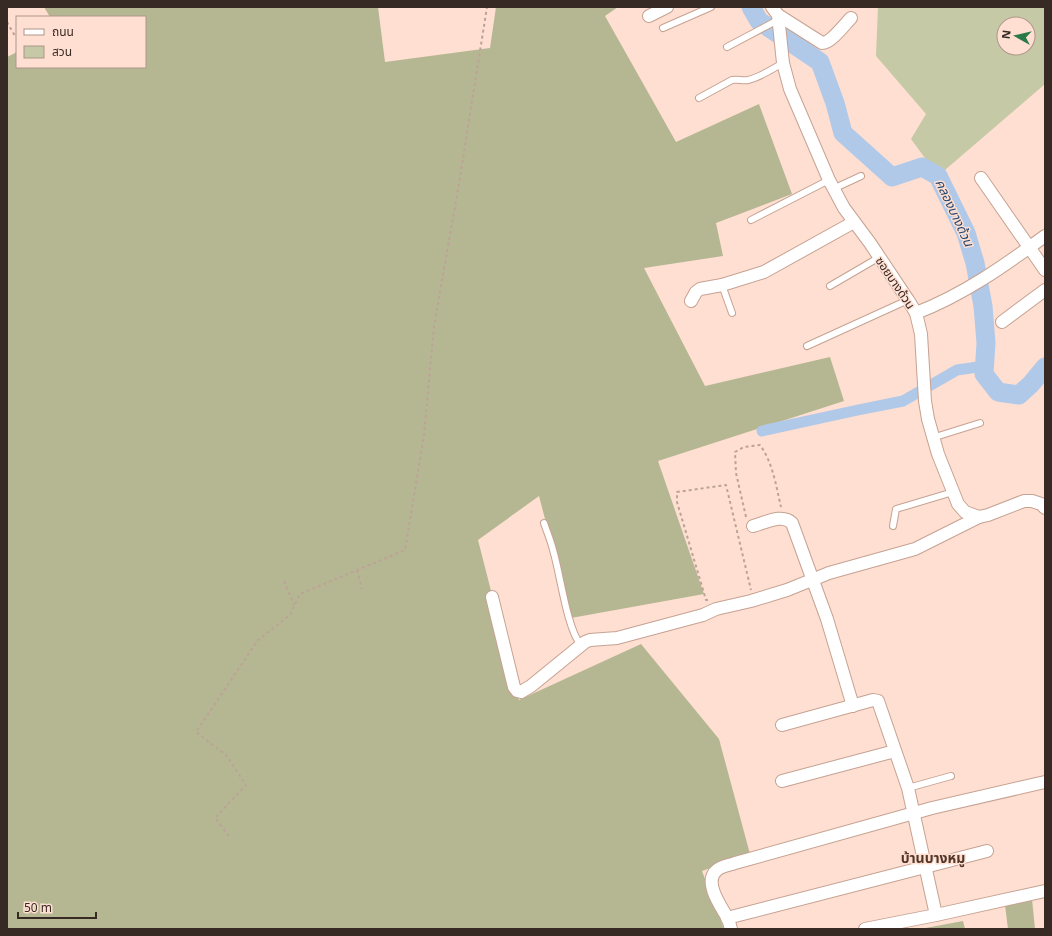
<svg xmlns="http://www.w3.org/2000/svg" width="1052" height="936" viewBox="0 0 1052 936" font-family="Georgia,'Noto Sans Thai',serif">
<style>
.green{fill:#c6c9a6;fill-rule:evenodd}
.forest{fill:#b5b792}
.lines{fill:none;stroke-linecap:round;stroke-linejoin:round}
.canal{stroke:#b1c9e8;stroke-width:11}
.river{stroke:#b1c9e8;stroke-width:19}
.lane-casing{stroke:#c6a292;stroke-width:8}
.street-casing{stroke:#c6a292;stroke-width:14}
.path{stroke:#bca397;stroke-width:2;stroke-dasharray:3 3;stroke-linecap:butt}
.lane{stroke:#fff;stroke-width:6}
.street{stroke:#fff;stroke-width:12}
.labels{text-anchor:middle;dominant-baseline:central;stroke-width:3;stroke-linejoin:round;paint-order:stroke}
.street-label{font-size:12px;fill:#372923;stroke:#fedfd1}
.water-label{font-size:13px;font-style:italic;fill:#25466f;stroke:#fedfd1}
.quarter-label{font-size:14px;font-weight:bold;fill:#533628;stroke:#fedfd1}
</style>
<rect width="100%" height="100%" fill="#fedfd1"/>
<path class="green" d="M878 7H1045V84L938 176 911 139 926 114 876 56ZM1004 24H1028V48H1004Z"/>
<g class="forest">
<polygon points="44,7 378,7 385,62 490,48 496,7 618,7 605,16 676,142 759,104 792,194 716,223 723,256 644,268 705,386 830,357 844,401 658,461 704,594 571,618 539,496 478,540 519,700 641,644 719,739 750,854 702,871 724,929 7,929 7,57 17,52 17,67 145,67 145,17 50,17"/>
<polygon points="1032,899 1035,929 1008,929 1005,905"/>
<polygon points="963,921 965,929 920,929"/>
</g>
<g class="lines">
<polyline class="canal" points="762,431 858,410 903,401 957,370 985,366"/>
<polyline class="river" points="751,7 759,21 820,62 835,103 843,133 892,177 922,167 938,176 966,233 975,263 983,306 986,343 984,374 998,392 1019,395 1031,384 1045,367"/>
<defs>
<g id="lane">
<polyline points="663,28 711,7"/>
<polyline points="727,47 778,20"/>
<path d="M699 98 732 80C738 79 743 81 748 80 761 77 772 69 783 63"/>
<polyline points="833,189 861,176"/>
<polyline points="751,220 829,180"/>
<polyline points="722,285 732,313"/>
<polyline points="830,286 878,258"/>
<polyline points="807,346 908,300"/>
<polyline points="932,438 980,423"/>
<path d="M544 523C547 532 551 541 553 550 560 572 567 630 581 645"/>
<polyline points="893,526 896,509 953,492"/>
<polyline points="908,788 951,776"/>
</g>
<g id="street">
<polyline points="772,7 778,15 783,63 790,89 829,180 844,208 870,243 908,300 916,313 921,334 925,401 928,419 938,454 958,504 965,512 979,517 988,515 1024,501 1032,501 1041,504 1045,508"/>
<path d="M778 15 822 43C831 43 844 25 851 18"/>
<polyline points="649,16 667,7"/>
<polyline points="981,178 1045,270"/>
<polyline points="691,301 696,292 700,289 722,285 764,272 854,222"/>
<path d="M916 313C963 295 1004 266 1045 236"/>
<polyline points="1002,322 1045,290"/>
<path d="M753 526C765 523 782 513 792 523L827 619 853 706"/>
<polyline points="492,597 514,687 517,691 521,692 531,686 585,642 590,640 617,638 703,615 716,609 751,601 787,590 829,573 915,549 979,517"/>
<polyline points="782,725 873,700 878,701 908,788 936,915"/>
<polyline points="782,781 895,751"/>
<polyline points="727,918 987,851"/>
<path d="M731 929C730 925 729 921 727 917 720 905 703 881 717 870 721 866 730 865 735 863L932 808 1045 782"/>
<polyline points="865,929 936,915 1045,891"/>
</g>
</defs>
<use href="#lane" class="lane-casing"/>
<use href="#street" class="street-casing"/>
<g class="path">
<polyline points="7,22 15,36"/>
<path d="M746 517 736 473 735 452 744 447 760 445C773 463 776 486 781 507"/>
<polyline points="357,570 362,589"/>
<polyline points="284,581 294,605"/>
<polyline points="708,600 706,600 677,502 677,492 726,485 751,590"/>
<polyline points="229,836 215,818 246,785 226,755 196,732 258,640 290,615 300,594 405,550 424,435 434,326 458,190 487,7"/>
</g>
<use href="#lane" class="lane"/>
<use href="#street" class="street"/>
</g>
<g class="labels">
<g class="street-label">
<text transform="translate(895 283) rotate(56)">ซอยบางด้วน</text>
</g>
<g class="water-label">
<text transform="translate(954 213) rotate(65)">คลองบางด้วน</text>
</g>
<g class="quarter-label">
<text x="933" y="858">บ้านบางหมู</text>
</g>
</g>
<rect width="1052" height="936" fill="none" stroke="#372923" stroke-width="16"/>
<rect x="16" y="16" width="130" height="52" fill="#fedfd1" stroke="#ae968b"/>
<rect x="24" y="29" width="20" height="6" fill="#ffffff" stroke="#ae968b"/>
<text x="52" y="36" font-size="12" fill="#372923">ถนน</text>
<rect x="24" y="46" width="20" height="12" fill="#c6c9a6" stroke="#ae968b"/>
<text x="52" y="56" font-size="12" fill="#372923">สวน</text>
<g transform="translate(1016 36) rotate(278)"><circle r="19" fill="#fedfd1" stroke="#ae968b"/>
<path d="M0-3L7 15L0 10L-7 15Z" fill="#297949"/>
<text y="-6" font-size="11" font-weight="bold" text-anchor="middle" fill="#372923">N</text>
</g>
<path d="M18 912v6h78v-6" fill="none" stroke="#372923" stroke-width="2"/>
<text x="24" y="912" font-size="12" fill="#372923" stroke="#fedfd1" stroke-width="3" paint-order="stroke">50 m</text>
</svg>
